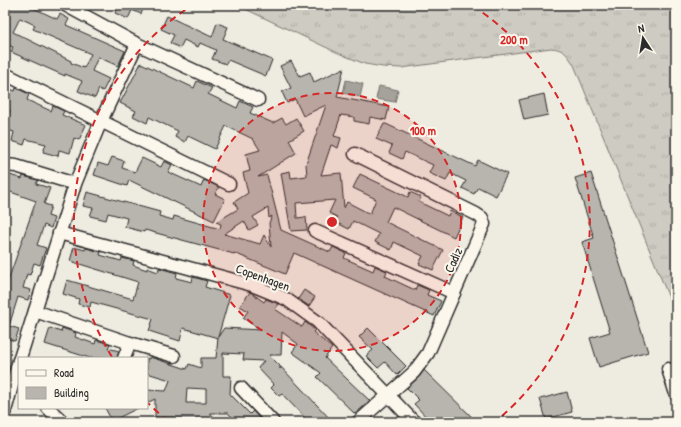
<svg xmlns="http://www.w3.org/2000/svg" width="681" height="427" viewBox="0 0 681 427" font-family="'Patrick Hand',sans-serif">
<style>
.grass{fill:url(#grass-tufts);stroke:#7c7b76}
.water{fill:#a4a29a;stroke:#74726e}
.building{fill:#b8b5ae;stroke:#2b2b2b;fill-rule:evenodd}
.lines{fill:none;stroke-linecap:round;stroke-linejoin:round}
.minor-casing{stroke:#2b2b2b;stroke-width:15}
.minor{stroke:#fbf7ec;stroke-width:12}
.ring{fill:none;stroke:#d62828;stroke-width:2;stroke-dasharray:7 5}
.labels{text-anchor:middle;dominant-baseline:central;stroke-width:4;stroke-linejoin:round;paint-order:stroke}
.street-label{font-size:13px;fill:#2b2b2b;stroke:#fbf7ec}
.centre{fill:#d62828;stroke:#fbf7ec;stroke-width:2}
.ring-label{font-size:12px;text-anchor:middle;font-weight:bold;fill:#d62828;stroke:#fbf7ec;stroke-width:4;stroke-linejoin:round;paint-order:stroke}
</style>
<defs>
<pattern id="grass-tufts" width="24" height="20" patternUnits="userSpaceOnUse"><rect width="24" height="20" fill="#cecbc2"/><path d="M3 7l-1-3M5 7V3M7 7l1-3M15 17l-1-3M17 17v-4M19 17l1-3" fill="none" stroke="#b1aea7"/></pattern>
</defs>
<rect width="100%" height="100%" fill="#eeebe0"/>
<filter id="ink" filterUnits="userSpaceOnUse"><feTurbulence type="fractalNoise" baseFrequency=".025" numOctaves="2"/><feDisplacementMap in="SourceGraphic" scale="8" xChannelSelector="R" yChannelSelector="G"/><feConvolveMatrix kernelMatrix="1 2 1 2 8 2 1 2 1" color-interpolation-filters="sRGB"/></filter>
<g filter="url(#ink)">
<path class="grass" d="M237 5H676V315L574 65C567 54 564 49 551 48L401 68 383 67 365 64 338 53Z"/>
<g class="water">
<polygon points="346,80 363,84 360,97 343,93"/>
<polygon points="379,86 398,90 395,102 376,99"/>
</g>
<g class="building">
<path d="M5 5H27L57 19 60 14 69 19 66 25 125 51 118 66 98 57 92 71 109 79 103 91 99 89 95 98 78 91 82 81 65 74V76L11 52 13 47 5 44V22L9 13 5 11ZM20 18 35 25 33 29 91 54 84 68 71 63V61L13 32Z"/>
<polygon points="119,5 145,5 141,14 132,10 128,19 115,13"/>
<polygon points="167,16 212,37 217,23 228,27 223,39 272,60 266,76 228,60 226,64 212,59 216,50 200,43 198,47 184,40 180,48 170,43 174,35 161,29"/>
<polygon points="291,61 300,76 310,72 314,82 344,68 337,97 389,107 386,120 370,117 369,124 354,121 354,117 341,115 334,136 341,138 338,148 331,145 321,175 341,173 344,208 347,202 370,214 376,199 353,188 360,174 408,197 410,192 421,197 419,202 448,216 450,211 463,217 454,237 393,207 386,222 443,250 433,270 419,264 423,256 394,242 391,250 375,242 379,234 353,221 349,229 335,222 337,217 329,213 335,200 296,203 297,218 306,217 307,230 291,231 281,173 290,171 291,178 307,176 306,164 326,105 303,116 295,99 287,103 282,92 291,88 280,66"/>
<path d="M141 63 194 88 197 81 212 88 208 94 237 108 240 101 253 107 250 113 273 123 282 118 286 124 296 118 304 131 289 140 296 153 258 177 267 175 281 230 330 252 333 247 346 253 344 258 373 271 375 266 387 271 385 276 415 290 417 285 429 290 427 295 441 301 434 316 294 253 285 274 234 253V254L145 230 144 232 125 227 127 218 108 213 106 220 90 216 93 208 83 206 87 192 160 212 159 216 173 220 174 216 220 229 221 224 216 222 238 209 234 202 248 193 243 173 250 171 246 154 260 150 253 139 226 126 215 149 188 136 185 142 175 137 178 131 149 117 147 123 133 116 136 111 120 103ZM268 208 269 218 272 216 269 223 271 247 264 235 260 244 224 234 244 221 249 230 258 225 253 217Z"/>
<polygon points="5,87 15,91 16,88 29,94 27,100 51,111 53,106 64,111 62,115 86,125 79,140 74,138 70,153 59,150 58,156 43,152 46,144 26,139 24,145 12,141 14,132 5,129 10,110 5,108"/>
<polygon points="544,94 548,115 524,120 519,100"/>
<polygon points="384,124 386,124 475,166 478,160 507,174 496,196 478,187 474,194 462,188 466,181 450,173 446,181 429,173 433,165 405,152 402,159 389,153 392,146 376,139"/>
<polygon points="112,157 124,161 122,168 135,172 142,158 161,167 164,161 172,165 168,172 201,187 204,180 219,187 215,194 225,199 214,221 129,180 127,186 94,175 98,163 108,166"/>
<polygon points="591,173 648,352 599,367 590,338 610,332 582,242 594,238 575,178"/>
<polygon points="10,175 22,179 23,176 38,180 36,184 50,188 44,204 51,206 48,216 54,218 51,228 44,225 37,245 46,248 40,265 34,263 30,275 27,274 23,288 31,290 28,300 18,297 9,326 19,329 15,341 5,338 5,289 36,201 5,190"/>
<path d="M74 247 85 250 86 248 101 252 100 255 121 261 122 258 134 261 133 265 147 270V268L158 272 159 268 177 273 176 278 192 282 193 277 207 281 205 287 230 295 218 337 224 328 261 330 243 318 248 311 240 306 250 292 264 302 266 299 279 304 275 309 302 327 305 322 315 330 313 332 332 348 325 358 370 401 355 414 317 377 321 373 292 352 298 344 282 332 281 355H269L280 366V369L281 367 333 422H309L282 394 279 396 271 388 274 385 258 368 264 361 243 360 244 354 223 353V376H231L230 394 250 414 253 411 261 420 260 422H237L228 413H210L219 422H174V417H155V399L147 403V390L166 391 170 380 147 373V358L149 359 150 357 187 369 189 364 201 368V358H216L218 338 183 328 180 341 149 331 153 319 91 302 90 307 78 304 79 299 63 294 67 280 133 299 138 282 70 261ZM187 388 206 389V403H186Z"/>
<polygon points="304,290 315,297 309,306 298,299"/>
<polygon points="50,328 61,332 62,328 76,333 75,337 95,344 96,340 110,344 108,348 119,351 117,358 90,358 45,344"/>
<polygon points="368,328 406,366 397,375 385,362 378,368 366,356 373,350 359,337"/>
<polygon points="424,370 477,422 431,422 414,404 419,400 407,388 419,377"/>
<polygon points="567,392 572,412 546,419 540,399"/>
<polygon points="105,408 138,408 112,421"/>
</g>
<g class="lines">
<defs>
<g id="minor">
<polyline points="65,5 137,44 258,100"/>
<polyline points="5,74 229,184"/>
<polyline points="355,154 476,214 482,218 484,224 428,353 414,372 358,422"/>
<polyline points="5,165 16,166 75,184"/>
<polyline points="315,231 454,293"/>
<polyline points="59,233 252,285 286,299 318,322 414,422"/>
<polyline points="35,311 130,343 124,358"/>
<polyline points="130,343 174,356"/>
<polyline points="20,358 75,184 101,121 137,44"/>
<polyline points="668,369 676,394"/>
<polyline points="241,388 273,422"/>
<polyline points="48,408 63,422"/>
<polyline points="5,411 19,360"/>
</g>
</defs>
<use href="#minor" class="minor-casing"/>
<use href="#minor" class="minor"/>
</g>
</g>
<circle cx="332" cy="222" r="129" fill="#d62828" fill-opacity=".12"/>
<g class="ring">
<circle cx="332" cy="222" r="129"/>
<path d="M168 421A258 258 0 0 1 148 403M112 357A258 258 0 0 1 191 6M473 6A258 258 0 0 1 496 421"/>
</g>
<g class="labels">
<g class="street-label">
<text transform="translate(453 260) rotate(-66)">Cadiz</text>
<text transform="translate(263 277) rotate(20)">Copenhagen</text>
</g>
</g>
<circle cx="332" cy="222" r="6" class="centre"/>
<g class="ring-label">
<text x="514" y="44">200 m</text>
<text x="423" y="135">100 m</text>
</g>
<rect width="681" height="427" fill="none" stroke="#fbf7ec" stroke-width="20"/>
<rect x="10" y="10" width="661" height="407" fill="none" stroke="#2b2b2b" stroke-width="1.5" filter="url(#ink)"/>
<rect x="18" y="357" width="130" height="52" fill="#fbf7ec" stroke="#a8a59f"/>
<rect x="26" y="370" width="20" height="6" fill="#fbf7ec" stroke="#a8a59f"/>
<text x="54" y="377" font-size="12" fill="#2b2b2b">Road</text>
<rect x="26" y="387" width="20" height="12" fill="#b8b5ae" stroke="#a8a59f"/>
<text x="54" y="397" font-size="12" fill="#2b2b2b">Building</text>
<g transform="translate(643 38) rotate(348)" stroke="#fbf7ec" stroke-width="3" paint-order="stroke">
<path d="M0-3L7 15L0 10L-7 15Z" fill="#2b2b2b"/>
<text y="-6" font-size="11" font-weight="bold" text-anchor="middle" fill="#2b2b2b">N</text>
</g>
</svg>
